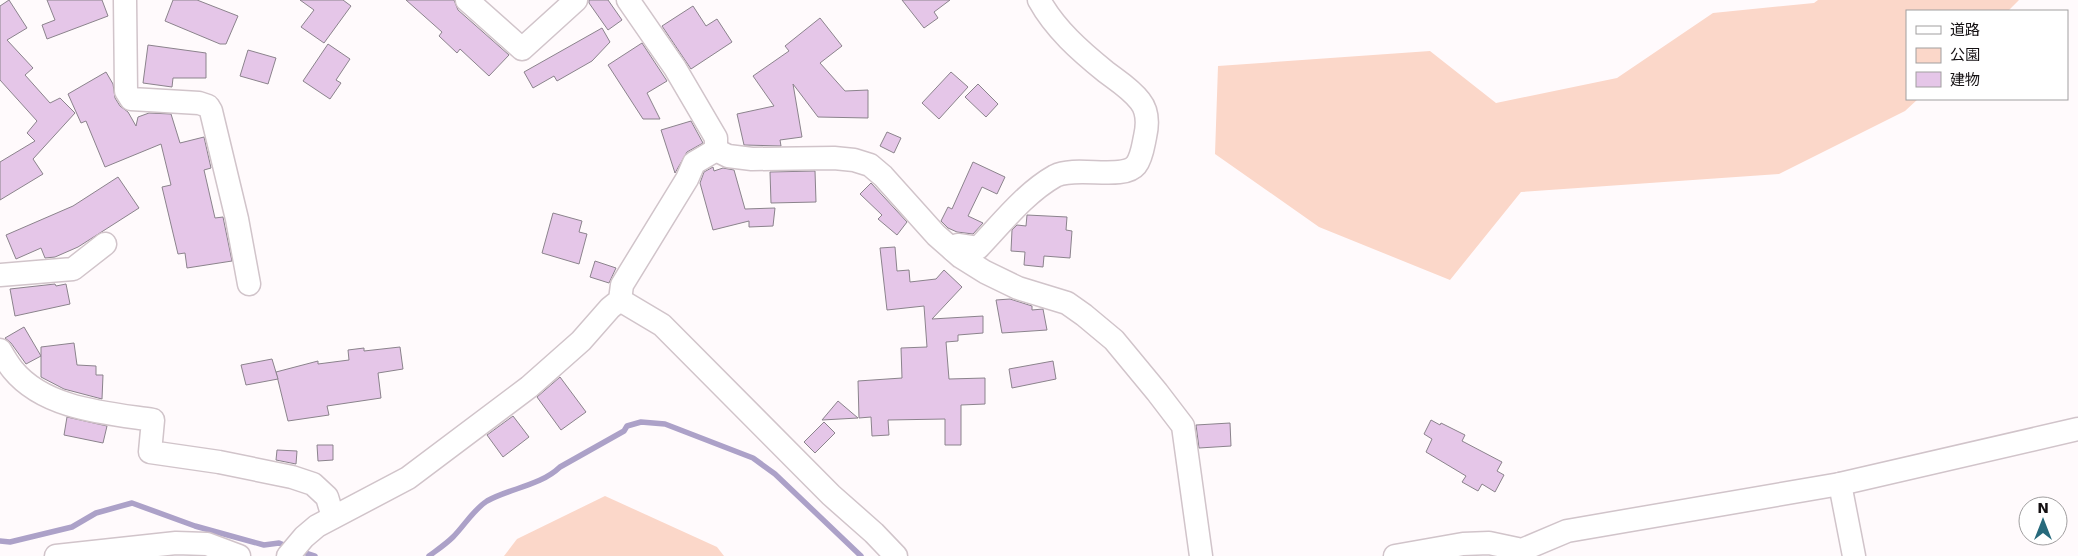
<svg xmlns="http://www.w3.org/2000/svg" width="2078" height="556" viewBox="0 0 2078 556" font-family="'DejaVu Sans','Noto Sans JP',sans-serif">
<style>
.green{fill:#fbd7c9}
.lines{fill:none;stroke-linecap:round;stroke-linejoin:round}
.stream{stroke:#aca1c8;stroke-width:5.5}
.building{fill:#e5c6e8;stroke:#8b838c}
.minor-casing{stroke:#d1c4ca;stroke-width:25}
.minor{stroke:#fff;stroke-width:22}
</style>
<rect width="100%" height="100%" fill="#fffafc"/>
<g class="green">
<polygon points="1818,0 2019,0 2008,11 1907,11 1907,99 1918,99 1905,111 1779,174 1521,192 1450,280 1319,227 1215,154 1218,66 1430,51 1496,103 1617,78 1713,13 1814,3"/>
<polygon points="605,496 717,547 724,556 504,556 517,539"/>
</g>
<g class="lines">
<g class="stream">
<polyline points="0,541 10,542 72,527 96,513 132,503 195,526 264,545 279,543 289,547"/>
<polyline points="300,551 315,556"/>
<path d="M429 556C437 550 446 544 453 537 464 526 474 509 487 501 510 488 540 486 560 467L624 431 627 426 641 422 665 424 753 458 775 474 861 556"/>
</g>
</g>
<g class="building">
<polygon points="9,0 27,28 7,40 33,68 25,75 50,103 60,98 75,113 33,159 43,174 0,200 0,162 35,141 27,133 37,121 0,80 0,6"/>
<polygon points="47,0 102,0 108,16 47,39 42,25 55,20"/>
<polygon points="173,0 197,0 238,16 226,44 220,44 165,21"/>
<polygon points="300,0 343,0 351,6 324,43 301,27 314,10"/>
<polygon points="406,0 454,0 458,10 509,55 489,76 460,49 457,53 439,36 442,32"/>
<polygon points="589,0 608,0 622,20 608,30 589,3"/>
<polygon points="902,0 950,0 934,12 938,18 924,28"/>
<polygon points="693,6 706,26 717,19 732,42 691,69 662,26"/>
<polygon points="820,18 842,46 820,63 845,91 868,90 868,118 818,117 793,84 802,137 780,140 781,146 744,145 737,114 774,106 753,76 789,51 785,46"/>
<polygon points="602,28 610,42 592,61 557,81 554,76 533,88 524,72"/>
<polygon points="642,43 667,81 647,93 660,119 643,119 608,65"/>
<polygon points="328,44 350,59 336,80 341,83 330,99 303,81"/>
<polygon points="148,45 206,53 206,78 173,78 172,87 143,83"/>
<polygon points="248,50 276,58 268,84 240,76"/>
<polygon points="106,72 113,84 115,98 120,106 128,112 136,126 138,117 149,113 171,114 180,143 204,137 211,168 204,170 215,218 223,217 232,261 187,268 185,253 178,254 162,187 171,185 161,144 105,167 86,121 81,123 68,94"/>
<polygon points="951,72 968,87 939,119 922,103"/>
<polygon points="978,84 998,104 986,117 965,97"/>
<polygon points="691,121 703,143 687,152 675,173 661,130"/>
<polygon points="887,132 901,138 894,153 880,146"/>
<polygon points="973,162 1005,177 997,194 982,187 968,216 983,223 973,234 957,232 948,228 941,221 948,207 952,209"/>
<polygon points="713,167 714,171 723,168 734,170 745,209 775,208 773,226 749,227 749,221 713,230 700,183 704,172"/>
<polygon points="815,171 816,202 771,203 770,172"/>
<polygon points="118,177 139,208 78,247 55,257 45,258 41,248 16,259 6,235 73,206"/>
<polygon points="871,183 907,222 897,235 878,219 882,215 860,194"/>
<polygon points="553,213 582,221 579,232 587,234 579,264 542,253"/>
<polygon points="1027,215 1067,217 1066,230 1072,231 1070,258 1044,256 1043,267 1024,265 1025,252 1011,251 1012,230 1017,225 1026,226"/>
<polygon points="895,247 897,271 909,270 910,282 936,279 944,270 962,287 932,319 983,316 983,333 958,335 958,341 946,342 949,379 985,378 985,404 961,405 961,445 945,445 945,419 888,420 889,435 872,436 871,417 859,418 858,381 902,378 901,348 927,347 924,306 887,310 880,248"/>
<polygon points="595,261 616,268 609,283 590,277"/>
<polygon points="55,284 56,286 66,284 70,304 15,316 10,289"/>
<polygon points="1010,299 1032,306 1032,310 1043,309 1047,330 1002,333 996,300"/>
<polygon points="24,327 41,356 26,364 11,343 5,338"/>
<polygon points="74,343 77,365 96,366 96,375 103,375 102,399 64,389 41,377 41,347"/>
<polygon points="400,347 403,369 378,373 381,398 327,406 329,415 288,421 276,372 318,361 318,364 349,360 348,350 364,348 364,351"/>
<polygon points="272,359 278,379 246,385 241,365"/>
<polygon points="1053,361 1056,379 1012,388 1009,369"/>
<polygon points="560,377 586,412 561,430 537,397"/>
<polygon points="838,401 858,418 822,420"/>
<polygon points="513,416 529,437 503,457 487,435"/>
<polygon points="67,417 107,426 103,443 64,435"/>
<polygon points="1431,420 1440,425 1441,423 1465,435 1462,441 1502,462 1497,471 1504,475 1495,492 1482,484 1478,491 1462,482 1466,476 1426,452 1432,439 1424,434"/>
<polygon points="824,422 835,433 815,453 804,442"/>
<polygon points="1230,423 1231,446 1199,448 1196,425"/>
<polygon points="317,445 333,445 333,460 318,461"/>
<polygon points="277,450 297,451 296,464 276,460"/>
</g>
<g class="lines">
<defs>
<g id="minor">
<polyline points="125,0 126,91 131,99 199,103 208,106 211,111 237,219 249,284"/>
<polyline points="467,0 522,49 576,0"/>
<polyline points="628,0 675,68 716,138 716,150"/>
<polyline points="716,150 728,156 752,159 834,158 854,160 870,165 883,176 936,235 961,257 985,272 1018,288 1067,303 1084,315 1114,340 1157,392 1183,426 1201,556"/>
<path d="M953 250 958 245 978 248C1002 223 1025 193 1055 176 1076 165 1123 181 1136 165 1142 157 1143 146 1145 137 1148 124 1148 111 1140 101 1131 89 1118 81 1106 72 1080 51 1055 29 1039 0"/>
<polyline points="0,275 73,269 105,244"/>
<polyline points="620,300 662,325 831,495 874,533 896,556"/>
<path d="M0 350C4 357 8 364 13 370 45 409 106 413 153 420L150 452 219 462 292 477 313 484 327 497 333 517"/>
<polyline points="1840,484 1854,556"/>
<polyline points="56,556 176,543 207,544 239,556"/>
<polyline points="288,556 304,537 317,526 408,478 529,387 581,341 610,308 620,300 622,285 687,179 694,163 716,150"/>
<polyline points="1395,556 1463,544 1489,543 1522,550 1567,531 1840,484 2078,429"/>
</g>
</defs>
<use href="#minor" class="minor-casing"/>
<use href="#minor" class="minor"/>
</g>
<rect x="1906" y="10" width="162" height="90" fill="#ffffff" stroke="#a19fa0"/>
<rect x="1916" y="26" width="25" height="8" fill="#ffffff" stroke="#a19fa0"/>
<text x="1950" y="35" font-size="15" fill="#141012">道路</text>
<rect x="1916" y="48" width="25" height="15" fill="#fbd7c9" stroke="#a19fa0"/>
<text x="1950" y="60" font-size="15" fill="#141012">公園</text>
<rect x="1916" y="72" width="25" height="15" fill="#e5c6e8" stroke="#a19fa0"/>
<text x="1950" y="85" font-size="15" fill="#141012">建物</text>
<g transform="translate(2043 521)"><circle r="24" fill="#ffffff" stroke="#a19fa0"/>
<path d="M0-4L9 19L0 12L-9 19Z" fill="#276a7c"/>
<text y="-8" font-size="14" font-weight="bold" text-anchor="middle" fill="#141012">N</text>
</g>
</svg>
